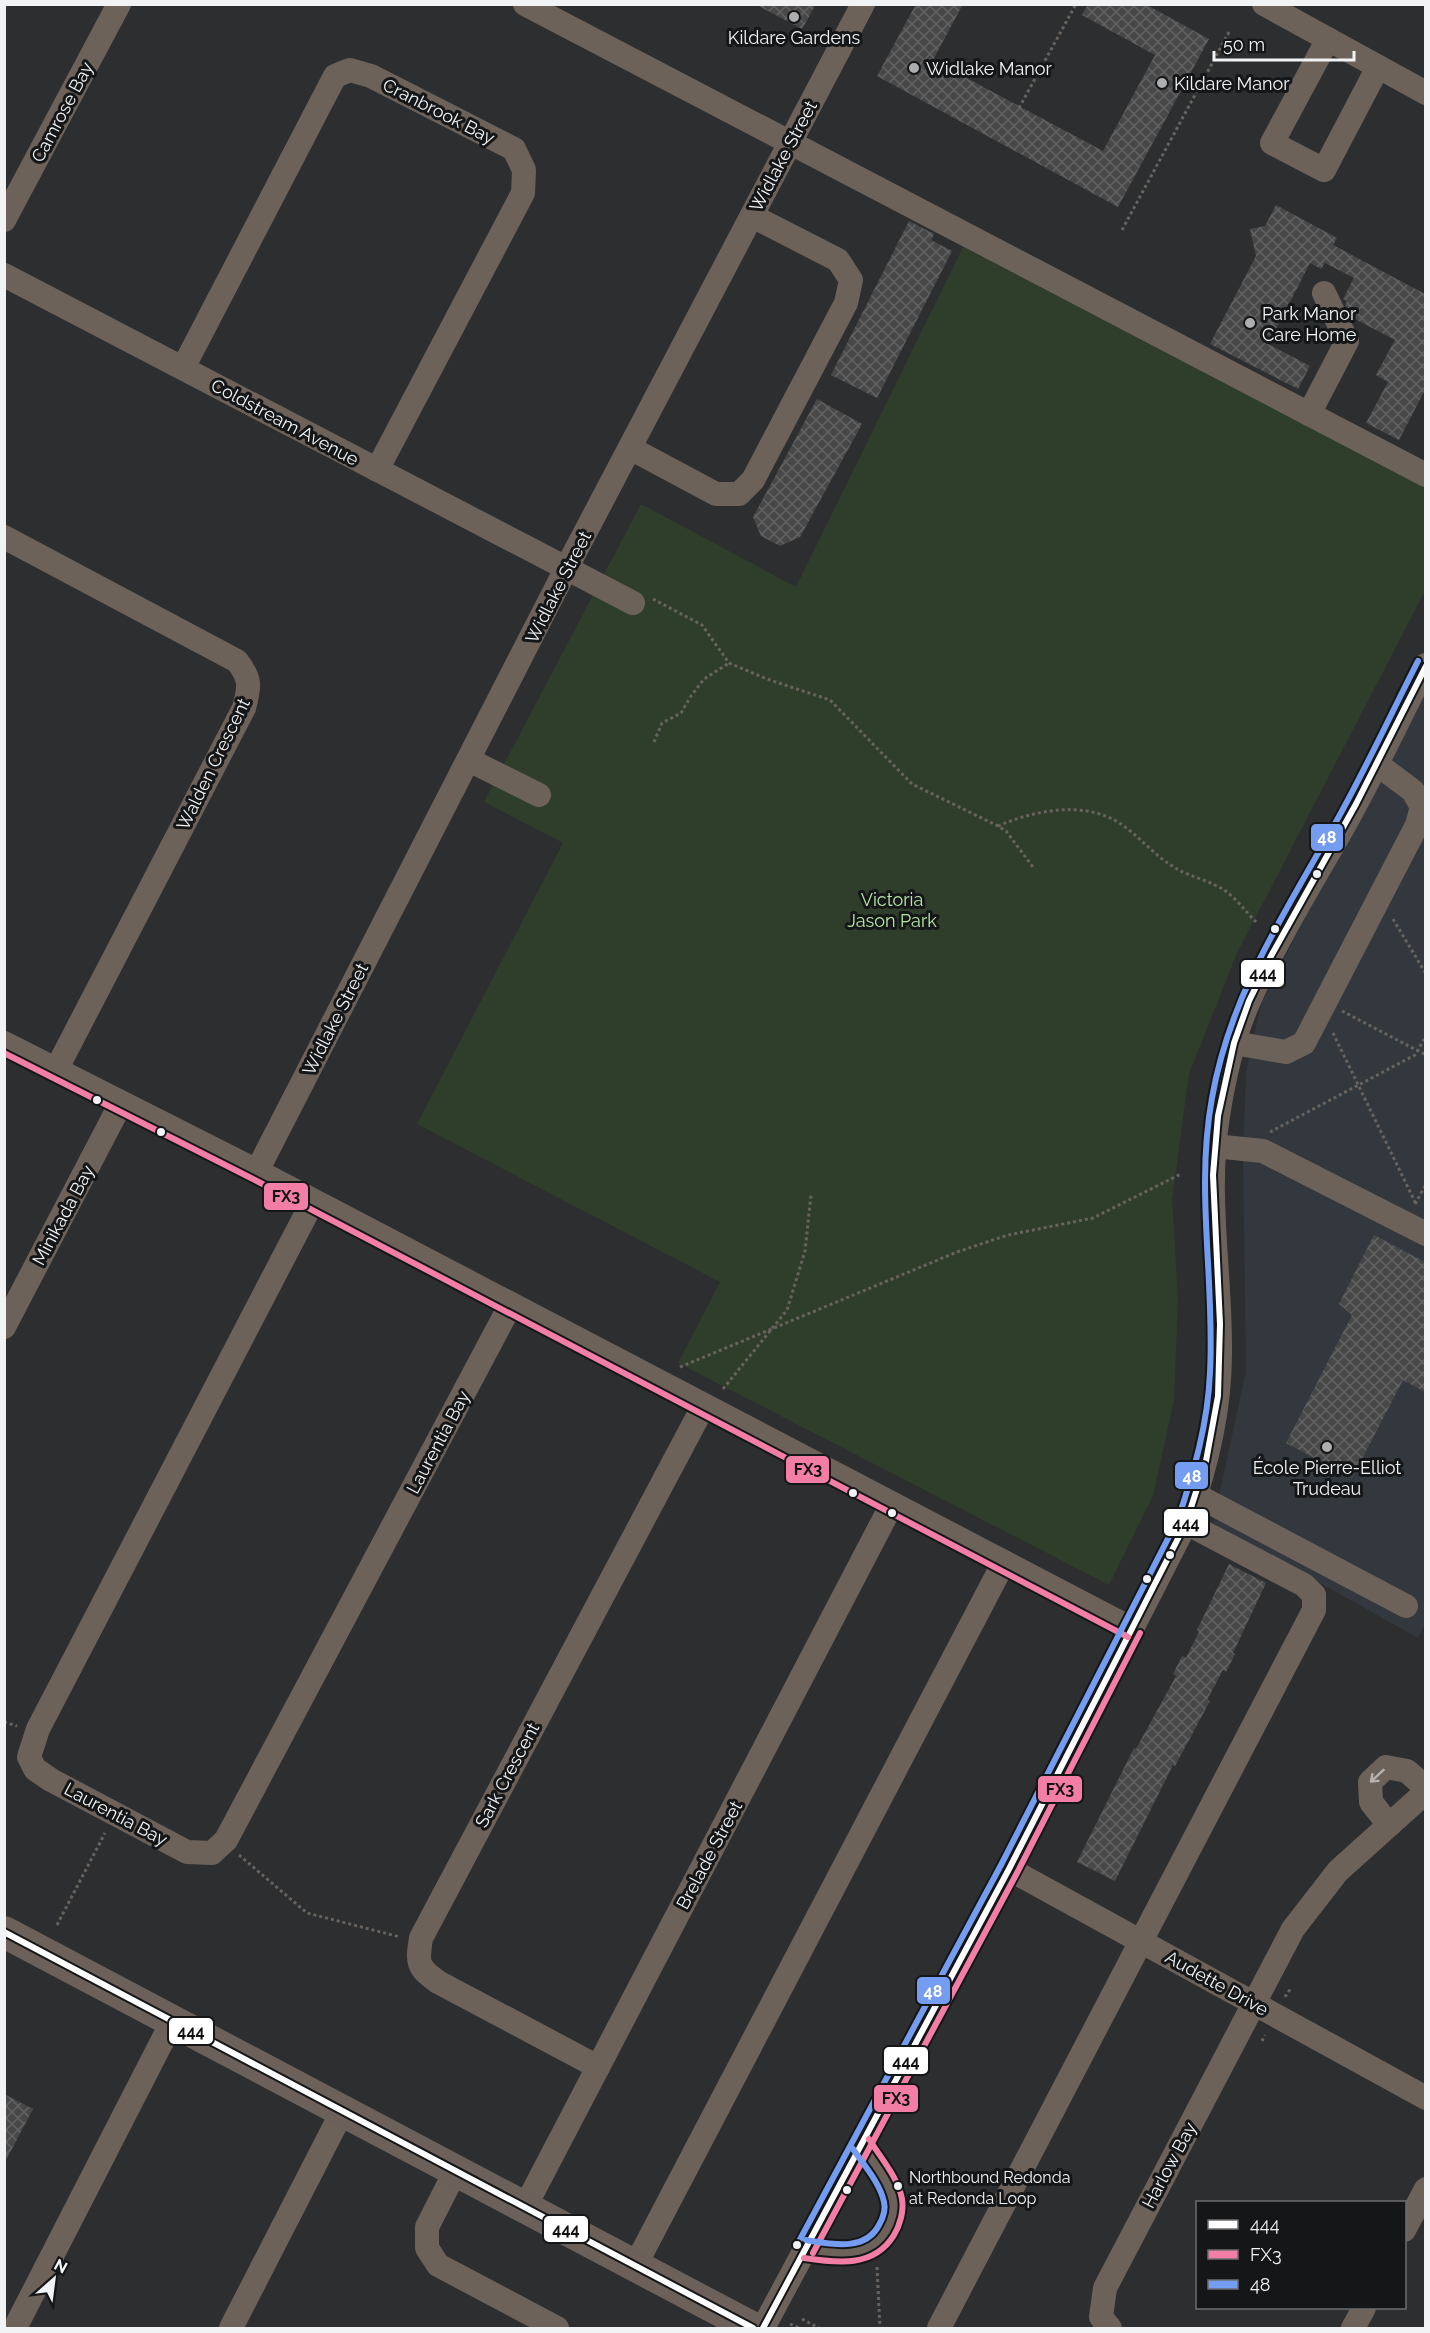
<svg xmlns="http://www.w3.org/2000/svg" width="1430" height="2333" viewBox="0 0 1430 2333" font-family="Raleway,sans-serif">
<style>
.built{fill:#32383e}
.green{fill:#2f3e2b}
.building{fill:url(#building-cross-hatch)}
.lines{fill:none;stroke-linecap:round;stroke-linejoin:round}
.path{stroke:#68635f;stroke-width:3;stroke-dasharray:3 3;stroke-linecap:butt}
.minor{stroke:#6c625a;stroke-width:24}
.major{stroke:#6c615a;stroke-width:32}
.bus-1-casing{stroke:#151617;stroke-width:10}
.bus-2-casing{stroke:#151617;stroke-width:10}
.bus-3-casing{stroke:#151617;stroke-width:10}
.bus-1{stroke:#fff;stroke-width:6}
.bus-2{stroke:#f27ea6;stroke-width:6}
.bus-3{stroke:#749cf0;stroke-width:6}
.oneway{stroke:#b5b2af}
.poi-dot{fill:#acaeaf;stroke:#151617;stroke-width:2}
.bus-dot{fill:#f1f3f4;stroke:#151617;stroke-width:2}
.labels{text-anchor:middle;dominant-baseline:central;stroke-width:6;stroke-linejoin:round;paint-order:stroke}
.bus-label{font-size:16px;fill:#f1f3f4;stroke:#151617;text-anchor:start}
.poi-label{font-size:18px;fill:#f1f3f4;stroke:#151617;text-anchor:start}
.street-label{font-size:18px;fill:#f1f3f4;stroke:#151617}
.park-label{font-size:18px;fill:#b6e7a5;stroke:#151617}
.line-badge{stroke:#151617;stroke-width:2}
.badge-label{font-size:16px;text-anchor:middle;font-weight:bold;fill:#fff}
.pale-badge-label{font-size:16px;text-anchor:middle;font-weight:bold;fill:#111}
</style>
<defs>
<pattern id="building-cross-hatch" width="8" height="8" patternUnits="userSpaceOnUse" patternTransform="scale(1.5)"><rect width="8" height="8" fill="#484849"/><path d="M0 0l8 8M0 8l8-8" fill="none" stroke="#636364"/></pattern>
</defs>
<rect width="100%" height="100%" fill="#2c2e2f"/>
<polygon class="built" points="1425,682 1425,1624 1418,1638 1213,1523 1246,1371 1243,1153 1246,1072 1261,1004"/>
<polygon class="green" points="963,247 1425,486 1425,591 1237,953 1189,1074 1172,1199 1178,1299 1174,1400 1153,1496 1109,1585 678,1363 720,1282 417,1124 563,843 484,802 641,504 796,587"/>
<g class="building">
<polygon points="755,4 816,4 802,29"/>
<polygon points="916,4 963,4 933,60 1103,151 1155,55 1082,15 1088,4 1145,4 1209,39 1118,207 877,76"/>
<polygon points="1276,205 1337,238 1333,245 1425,294 1425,390 1399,440 1366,423 1388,382 1376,375 1395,340 1351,317 1345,305 1347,301 1343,299 1354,278 1325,263 1321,269 1310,263 1268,344 1310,366 1298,389 1210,344 1256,256 1250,229 1265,226"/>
<polygon points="909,221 934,234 931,240 952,251 877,398 831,375"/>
<polygon points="817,399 862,424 800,537 780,546 761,536 753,517"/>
<polygon points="1374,1235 1425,1262 1425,1392 1403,1380 1352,1478 1286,1443 1352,1315 1339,1304"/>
<polygon points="1229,1564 1266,1583 1233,1653 1235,1654 1226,1672 1223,1670 1207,1700 1210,1701 1175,1766 1173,1765 1115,1881 1077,1862 1134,1748 1136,1749 1176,1676 1173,1674 1182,1656 1186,1658 1199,1632 1197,1630"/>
<polygon points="4,2094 33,2109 4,2164"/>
</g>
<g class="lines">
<g class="path">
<polyline points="1019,108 1076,4"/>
<polyline points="1122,230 1229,32"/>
<polyline points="653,599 702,625 729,663 767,679 830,700 912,784 998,826 1006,831 1033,867"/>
<polyline points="654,742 662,723 681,713 691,696 704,679 729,663"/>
<path d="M998 826C1035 810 1085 800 1121 824 1140 837 1155 856 1174 867 1189 877 1209 880 1224 890 1236 898 1246 912 1256 922"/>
<polyline points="1393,919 1426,974"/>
<polyline points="1342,1011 1426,1055"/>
<polyline points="1333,1033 1416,1204"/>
<polyline points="1270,1132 1415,1055 1426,1036"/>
<polyline points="1415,1204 1426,1184"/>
<polyline points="680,1367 957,1252 1008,1235 1093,1218 1181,1174"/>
<polyline points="723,1389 787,1310 805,1251 811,1195"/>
<polyline points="4,1722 17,1726"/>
<polyline points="239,1855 307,1913 400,1937"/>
<polyline points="57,1925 105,1833"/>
<polyline points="1285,1997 1291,1988"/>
<polyline points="1262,2041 1265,2035"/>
<polyline points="877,2267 880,2328"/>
<polyline points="802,2319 819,2328"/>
<polyline points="790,2324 799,2328"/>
</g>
<g class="minor">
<polyline points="525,4 1426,475"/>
<polyline points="1264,4 1426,93"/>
<polyline points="1328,39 1272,143 1324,170 1378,67"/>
<polyline points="4,220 119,4"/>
<polyline points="4,275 633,603"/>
<polyline points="183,368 335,76 350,70 371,76 514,149 524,170 523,193 377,470"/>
<polyline points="1309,414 1347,341 1324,293"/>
<polyline points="630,448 716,494 739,494 753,480 846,303 851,280 838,260 752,216"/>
<path d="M4 537 237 661C251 679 250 686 244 708L56 1070"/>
<polyline points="469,760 539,795"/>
<polyline points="4,1043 257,1171 1132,1629"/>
<polyline points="1234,1043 1286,1052 1304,1043 1417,825 1422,807 1413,791 1377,764"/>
<polyline points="1214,1146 1263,1151 1426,1234"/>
<polyline points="257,1171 567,567 863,4"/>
<polyline points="313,1201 38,1729 29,1757 35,1769 51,1780 187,1852 212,1853 226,1840 511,1304"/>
<polyline points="4,1327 121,1103"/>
<polyline points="1196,1495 1406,1606"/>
<polyline points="1389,1825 1371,1802 1370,1782 1386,1767 1407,1771 1426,1788"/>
<polyline points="1009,1869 1426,2098"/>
<path d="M598 2067 438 1982C417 1967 417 1963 421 1938L704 1405"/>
<polyline points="456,2170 427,2227 427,2248 438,2265 557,2328"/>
<polyline points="525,2207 892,1504"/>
<polyline points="1404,2230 1426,2189"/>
<path d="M805 2249C835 2253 872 2262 888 2228 892 2218 896 2208 892 2197 886 2180 871 2160 861 2144"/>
<polyline points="635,2266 1004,1562"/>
<polyline points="15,2328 173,2020"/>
<polyline points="231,2328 343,2110"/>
<path d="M763 2328 1009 1869 1186 1523C1206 1469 1220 1411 1220 1353 1221 1275 1205 1194 1218 1116 1224 1077 1233 1037 1249 1001 1276 940 1312 882 1345 824 1374 772 1399 719 1426 665"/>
<polyline points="939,2328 1314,1610 1314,1595 1304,1585 1186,1523"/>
<polyline points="1110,2328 1101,2317 1105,2288 1293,1929 1338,1871 1426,1792"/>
<polyline points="1353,2328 1364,2308"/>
</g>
<polyline class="major" points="4,1932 753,2328"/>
<defs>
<g id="bus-1">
<polyline points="4,1932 753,2328"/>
<polyline points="763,2328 1009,1869 1186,1523 1206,1461 1218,1396 1220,1324 1213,1175 1218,1116 1234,1043 1249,1001 1271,956 1356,804 1426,666"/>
</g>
<g id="bus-2">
<polyline points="4,1053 253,1179 1128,1637"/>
<polyline points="813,2253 1017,1873 1140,1633"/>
<path d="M804 2258C837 2263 874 2268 894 2235 900 2225 904 2211 902 2199 898 2177 880 2157 869 2139"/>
</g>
<g id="bus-3">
<path d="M806 2240C831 2244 865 2252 879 2225 883 2218 886 2210 884 2202 880 2183 864 2165 853 2149"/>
<path d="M797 2245 1001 1865 1178 1519C1194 1472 1208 1423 1210 1372 1215 1281 1195 1190 1212 1098 1230 994 1286 911 1337 820 1366 768 1391 714 1418 661"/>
</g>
</defs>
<use href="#bus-1" class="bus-1-casing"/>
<use href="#bus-2" class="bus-2-casing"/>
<use href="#bus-3" class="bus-3-casing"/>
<use href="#bus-1" class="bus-1"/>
<use href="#bus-2" class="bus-2"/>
<use href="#bus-3" class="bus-3"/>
</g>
<defs><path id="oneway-shaft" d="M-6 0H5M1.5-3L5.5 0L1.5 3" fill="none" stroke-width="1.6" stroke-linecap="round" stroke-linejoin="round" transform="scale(1.5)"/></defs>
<use class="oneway" href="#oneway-shaft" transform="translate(1377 1776) rotate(137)"/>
<g class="poi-dot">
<circle cx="794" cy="17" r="6"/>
<circle cx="914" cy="68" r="6"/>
<circle cx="1162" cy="83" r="6"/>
<circle cx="1250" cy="323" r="6"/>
<circle cx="1327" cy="1447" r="6"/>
</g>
<g class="bus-dot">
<circle cx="1317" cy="874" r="5"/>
<circle cx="1275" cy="929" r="5"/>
<circle cx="97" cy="1100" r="5"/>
<circle cx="161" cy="1132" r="5"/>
<circle cx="853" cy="1493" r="5"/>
<circle cx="892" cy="1513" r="5"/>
<circle cx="1170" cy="1555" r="5"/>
<circle cx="1147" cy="1579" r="5"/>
<circle cx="898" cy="2186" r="5"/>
<circle cx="847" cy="2190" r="5"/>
<circle cx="797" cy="2245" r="5"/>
</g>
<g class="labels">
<g class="bus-label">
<text x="909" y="2177">Northbound Redonda<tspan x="909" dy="21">at Redonda Loop</tspan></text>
</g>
<g class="poi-label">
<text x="794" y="37" text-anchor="middle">Kildare Gardens</text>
<text x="926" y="68">Widlake Manor</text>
<text x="1174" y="83">Kildare Manor</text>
<text x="1262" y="313">Park Manor<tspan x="1262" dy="21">Care Home</tspan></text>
<text x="1327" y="1467" text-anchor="middle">École Pierre-Elliot<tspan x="1327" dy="21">Trudeau</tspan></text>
</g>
<g class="street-label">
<text transform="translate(439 111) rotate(27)">Cranbrook Bay</text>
<text transform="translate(62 112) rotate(-62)">Camrose Bay</text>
<text transform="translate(783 156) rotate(-62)">Widlake Street</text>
<text transform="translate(285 422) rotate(28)">Coldstream Avenue</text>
<text transform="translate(558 587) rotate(-63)">Widlake Street</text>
<text transform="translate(213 764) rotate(-64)">Walden Crescent</text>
<text transform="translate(335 1019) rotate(-63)">Widlake Street</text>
<text transform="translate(63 1215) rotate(-62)">Minikada Bay</text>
<text transform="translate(438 1442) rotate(-62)">Laurentia Bay</text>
<text transform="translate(507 1775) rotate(-62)">Sark Crescent</text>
<text transform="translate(116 1814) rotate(28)">Laurentia Bay</text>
<text transform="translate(709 1855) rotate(-62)">Brelade Street</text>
<text transform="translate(1217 1983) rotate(29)">Audette Drive</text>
<text transform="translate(1169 2165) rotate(-62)">Harlow Bay</text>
</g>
<g class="park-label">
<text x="892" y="899">Victoria<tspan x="892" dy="21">Jason Park</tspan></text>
</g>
</g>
<g class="line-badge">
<rect x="1310" y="823" width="34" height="29" rx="6" fill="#749cf0"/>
<rect x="1240" y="959" width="45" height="29" rx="6" fill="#fff"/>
<rect x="263" y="1182" width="46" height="29" rx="6" fill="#f27ea6"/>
<rect x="785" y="1455" width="45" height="29" rx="6" fill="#f27ea6"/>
<rect x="1174" y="1461" width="35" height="29" rx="6" fill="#749cf0"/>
<rect x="1163" y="1508" width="46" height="29" rx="6" fill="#fff"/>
<rect x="1037" y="1775" width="46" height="28" rx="6" fill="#f27ea6"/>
<rect x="916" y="1976" width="35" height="29" rx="6" fill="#749cf0"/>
<rect x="168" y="2017" width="46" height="28" rx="6" fill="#fff"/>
<rect x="883" y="2046" width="46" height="29" rx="6" fill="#fff"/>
<rect x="873" y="2084" width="46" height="29" rx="6" fill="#f27ea6"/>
<rect x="543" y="2215" width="46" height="28" rx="6" fill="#fff"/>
</g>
<g class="badge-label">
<text x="1327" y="843">48</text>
<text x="1192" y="1482">48</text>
<text x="933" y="1997">48</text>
</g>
<g class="pale-badge-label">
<text x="1263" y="979">444</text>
<text x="286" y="1202">FX3</text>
<text x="808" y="1475">FX3</text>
<text x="1186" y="1529">444</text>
<text x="1060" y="1795">FX3</text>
<text x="191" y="2037">444</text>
<text x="906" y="2067">444</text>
<text x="896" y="2104">FX3</text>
<text x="566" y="2235">444</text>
</g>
<rect width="1430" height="2333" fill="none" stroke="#f1f3f4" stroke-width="12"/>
<rect x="1196" y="2201" width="210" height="108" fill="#151617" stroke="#6d6e6f" stroke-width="1.5"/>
<rect x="1208" y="2220" width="30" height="9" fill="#ffffff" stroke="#6d6e6f" stroke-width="1.5"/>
<text x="1250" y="2231" font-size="18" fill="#f1f3f4">444</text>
<rect x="1208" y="2250" width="30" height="9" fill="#f27ea6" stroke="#6d6e6f" stroke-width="1.5"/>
<text x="1250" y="2261" font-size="18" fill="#f1f3f4">FX3</text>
<rect x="1208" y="2280" width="30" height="9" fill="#749cf0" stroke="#6d6e6f" stroke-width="1.5"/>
<text x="1250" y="2291" font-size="18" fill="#f1f3f4">48</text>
<g transform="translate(54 2279) rotate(28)" stroke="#151617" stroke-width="4.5" paint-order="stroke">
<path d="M0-4.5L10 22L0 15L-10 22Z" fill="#f1f3f4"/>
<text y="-9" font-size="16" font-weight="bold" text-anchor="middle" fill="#f1f3f4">N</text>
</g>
<path d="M1214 51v9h140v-9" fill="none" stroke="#f1f3f4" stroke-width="3"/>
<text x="1223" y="51" font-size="18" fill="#f1f3f4" stroke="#151617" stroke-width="4.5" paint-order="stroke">50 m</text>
</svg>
